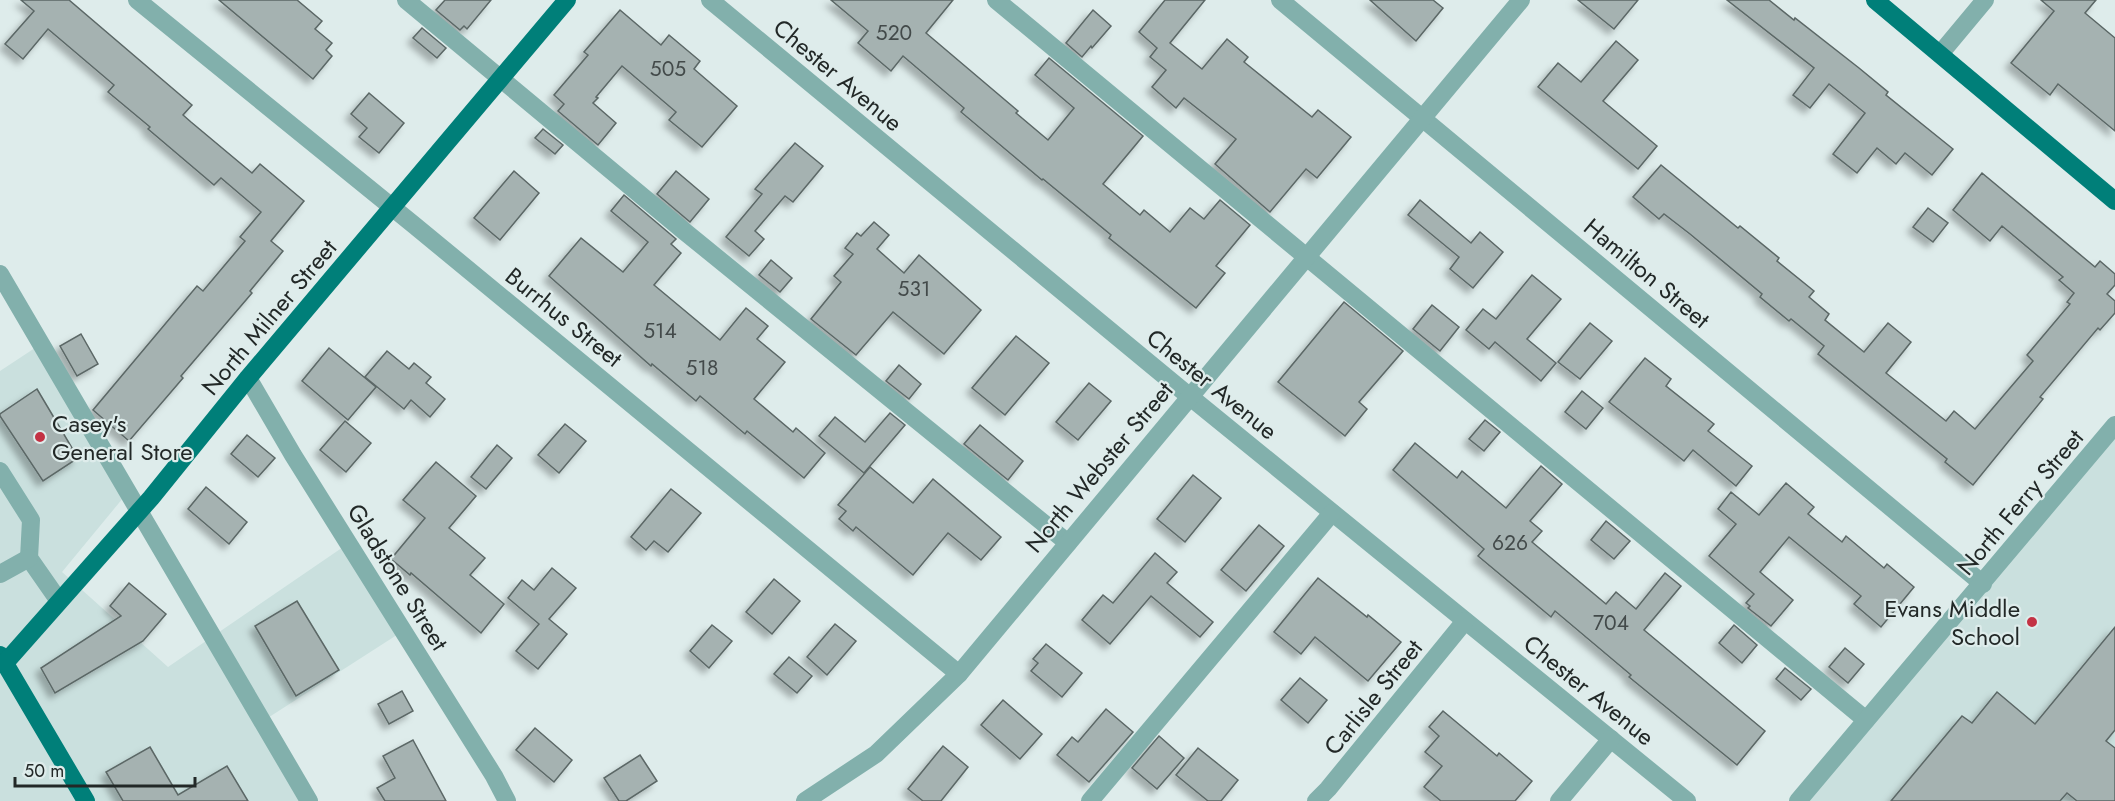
<svg xmlns="http://www.w3.org/2000/svg" width="2115" height="801" viewBox="0 0 2115 801" font-family="Jost,sans-serif">
<style>
.built{fill:#cae0de}
.building{fill:#a5b2b1;stroke:#5b6766;stroke-width:1.5;filter:url(#shadow)}
.lines{fill:none;stroke-linecap:round;stroke-linejoin:round}
.minor{stroke:#82b0ac;stroke-width:18}
.major{stroke:#007f79;stroke-width:18}
.poi-dot{fill:#c33244;stroke:#deeceb;stroke-width:2}
.labels{text-anchor:middle;dominant-baseline:central;stroke-width:4.5;stroke-linejoin:round;paint-order:stroke}
.number-label{font-size:21px;fill:#434a4a}
.street-label{font-size:24px;fill:#222827;stroke:#deeceb}
.poi-label{font-size:24px;fill:#222827;stroke:#deeceb;text-anchor:start}
</style>
<defs>
<filter id="shadow"><feDropShadow dx="-5.5" dy="5.5" stdDeviation="3" flood-color="#0004"/></filter>
</defs>
<rect width="100%" height="100%" fill="#deeceb"/>
<g class="built">
<polygon points="41,344 128,492 62,572 168,667 349,543 403,631 263,721 309,801 0,801 0,371"/>
<polygon points="2115,425 2115,801 1798,801"/>
</g>
<g class="building">
<polygon points="21,0 69,0 192,105 183,115 191,122 252,173 260,164 304,201 271,241 283,251 250,291 252,293 181,376 183,378 129,441 93,410 197,286 203,291 245,241 240,237 261,212 221,178 214,185 148,129 150,127 108,92 114,85 48,29 23,59 5,44 34,11"/>
<polygon points="219,0 297,0 322,21 315,29 332,43 326,50 332,56 313,79"/>
<polygon points="445,0 491,0 467,29 464,26 460,30 436,10"/>
<polygon points="831,0 953,0 926,33 1018,111 1016,113 1048,140 1074,108 1035,75 1049,58 1143,136 1103,184 1140,215 1144,210 1170,232 1190,208 1204,219 1220,200 1250,225 1216,266 1225,273 1196,308 1109,238 1111,235 1043,179 1042,180 1011,154 961,112 964,108 903,56 891,71 858,43 868,31"/>
<polygon points="1165,0 1205,0 1170,43 1202,69 1227,39 1248,57 1244,62 1312,117 1318,110 1351,137 1317,178 1306,169 1270,212 1215,164 1236,139 1184,98 1176,108 1152,87 1166,70 1150,57 1157,48 1139,32"/>
<polygon points="1370,0 1433,0 1443,8 1416,41"/>
<polygon points="1578,0 1638,0 1614,29"/>
<polygon points="1727,0 1769,0 1794,20 1795,18 1859,68 1888,92 1886,95 1953,149 1932,175 1905,153 1896,164 1877,148 1857,173 1833,154 1865,113 1829,84 1810,108 1793,95 1814,68"/>
<polygon points="2041,0 2096,0 2085,13 2115,38 2115,131 2058,84 2050,95 2011,63 2054,11"/>
<polygon points="620,10 661,45 669,35 700,61 694,69 737,106 702,147 669,120 676,112 622,66 596,97 598,98 593,103 616,123 598,145 558,111 564,104 554,95 588,55 584,52"/>
<polygon points="1093,10 1111,26 1092,48 1091,46 1082,57 1066,43"/>
<polygon points="422,28 446,48 437,58 413,38"/>
<polygon points="1616,41 1638,60 1603,101 1657,146 1638,169 1538,87 1558,63 1581,82"/>
<polygon points="369,93 404,123 379,153 359,137 367,128 351,114"/>
<polygon points="543,129 563,145 555,154 535,138"/>
<polygon points="795,143 823,166 793,202 785,196 755,231 764,239 749,256 726,237 762,194 755,189"/>
<polygon points="1661,165 1738,228 1740,226 1779,258 1777,261 1814,291 1809,297 1829,314 1825,320 1864,352 1888,323 1911,342 1886,373 1946,421 1954,411 1975,429 2033,361 2027,355 2070,304 2067,302 2074,293 2059,280 2063,277 2002,226 1990,241 1953,210 1982,173 2095,267 2100,261 2115,274 2115,285 2107,294 2115,301 2115,313 2100,330 2098,328 2040,397 2043,399 1973,485 1945,462 1947,459 1818,354 1824,346 1791,319 1789,321 1760,297 1762,294 1690,234 1664,214 1659,219 1633,197"/>
<polygon points="514,171 539,193 500,240 474,218"/>
<polygon points="676,171 709,199 690,222 657,194"/>
<polygon points="624,195 676,239 671,244 681,253 654,285 720,340 746,308 768,326 757,339 785,362 754,399 793,432 796,428 825,453 804,478 747,431 745,434 700,396 696,401 652,364 651,366 549,276 581,238 623,272 648,242 611,211"/>
<polygon points="1420,200 1471,243 1480,232 1503,252 1473,288 1450,269 1459,257 1408,215"/>
<polygon points="1928,208 1948,223 1933,242 1913,227"/>
<polygon points="874,222 889,235 877,249 904,273 919,255 981,310 944,354 893,312 856,355 811,319 841,282 834,276 853,254 845,248 857,233 861,236"/>
<polygon points="771,260 792,278 780,292 759,275"/>
<polygon points="1532,275 1561,299 1527,339 1556,363 1541,381 1495,342 1489,349 1466,330 1483,309 1496,319"/>
<polygon points="1344,302 1403,351 1359,402 1367,409 1345,436 1278,382"/>
<polygon points="1432,305 1459,327 1440,351 1413,329"/>
<polygon points="1590,323 1612,341 1580,379 1558,362"/>
<polygon points="81,334 98,364 77,376 60,346"/>
<polygon points="1016,336 1049,363 1005,415 972,388"/>
<polygon points="329,348 376,387 348,420 302,381"/>
<polygon points="387,351 409,369 414,363 431,377 426,383 445,399 430,417 411,400 404,409 365,377"/>
<polygon points="1645,358 1671,379 1666,386 1714,424 1708,431 1752,466 1736,486 1693,450 1684,461 1609,402"/>
<polygon points="899,365 921,384 909,399 886,381"/>
<polygon points="1089,383 1111,401 1078,440 1056,422"/>
<polygon points="37,389 78,458 43,481 0,416 0,414"/>
<polygon points="1582,391 1603,408 1586,429 1565,412"/>
<polygon points="890,413 905,425 864,473 819,436 835,417 865,442"/>
<polygon points="1485,420 1500,432 1484,451 1469,439"/>
<polygon points="345,421 371,443 346,472 320,450"/>
<polygon points="565,424 586,441 559,473 538,455"/>
<polygon points="980,425 1023,461 1008,480 964,444"/>
<polygon points="247,435 275,458 258,477 231,454"/>
<polygon points="1415,443 1457,478 1462,471 1506,508 1541,466 1562,484 1530,521 1542,531 1532,542 1606,604 1616,592 1636,609 1665,573 1681,586 1644,630 1765,731 1737,765 1629,677 1631,675 1555,611 1551,617 1478,556 1484,549 1393,470"/>
<polygon points="497,445 512,458 486,489 471,477"/>
<polygon points="436,462 476,496 449,528 485,558 470,575 504,604 481,633 411,573 410,575 391,559 425,518 403,500"/>
<polygon points="870,467 913,503 933,479 1001,537 981,560 948,533 913,575 856,527 853,531 839,519 846,511 838,505"/>
<polygon points="1193,475 1221,498 1185,542 1157,519"/>
<polygon points="1786,483 1814,507 1808,514 1842,542 1846,536 1884,568 1887,564 1914,587 1881,627 1854,604 1861,596 1789,537 1760,572 1793,600 1771,626 1748,608 1750,606 1746,603 1754,594 1709,556 1736,524 1718,509 1731,492 1759,515"/>
<polygon points="206,487 247,522 229,544 188,509"/>
<polygon points="671,489 701,513 668,552 654,541 646,550 631,537"/>
<polygon points="1606,521 1630,541 1614,559 1591,540"/>
<polygon points="1259,525 1284,546 1246,591 1221,570"/>
<polygon points="1155,553 1177,572 1167,583 1213,622 1200,637 1151,596 1110,644 1082,620 1103,595 1113,603"/>
<polygon points="552,568 576,588 549,619 567,634 538,669 516,651 539,624 508,598 522,580 534,590"/>
<polygon points="1318,578 1367,617 1368,615 1401,642 1368,681 1315,637 1301,654 1274,632"/>
<polygon points="774,579 800,601 772,634 746,612"/>
<polygon points="129,583 166,614 143,641 55,693 41,668 121,616 110,606"/>
<polygon points="297,601 339,670 296,696 255,626"/>
<polygon points="835,624 856,641 827,675 807,657"/>
<polygon points="712,625 732,641 709,668 690,651"/>
<polygon points="1734,625 1757,645 1742,663 1719,643"/>
<polygon points="2115,627 2115,730 2106,741 2115,748 2115,801 2077,801 2067,793 2060,801 1891,801 1962,716 1972,723 1997,692 2035,724"/>
<polygon points="1046,644 1082,673 1062,697 1031,671 1038,663 1033,659"/>
<polygon points="1845,648 1864,664 1848,683 1829,667"/>
<polygon points="789,657 812,676 797,693 774,674"/>
<polygon points="1785,668 1811,689 1801,700 1776,679"/>
<polygon points="1300,678 1327,700 1308,723 1281,700"/>
<polygon points="402,691 413,711 389,724 378,704"/>
<polygon points="1003,700 1042,734 1020,759 981,725"/>
<polygon points="1106,709 1133,732 1089,782 1057,755 1072,737 1078,742"/>
<polygon points="1443,711 1497,756 1499,753 1532,781 1515,801 1441,801 1424,787 1442,766 1425,752 1439,736 1429,727"/>
<polygon points="535,728 572,760 554,782 516,750"/>
<polygon points="1159,736 1184,758 1157,789 1132,768"/>
<polygon points="413,740 446,801 385,801 377,788 395,778 383,756"/>
<polygon points="943,746 968,767 941,801 923,801 908,789"/>
<polygon points="150,747 178,795 227,766 248,801 123,801 106,772"/>
<polygon points="1198,748 1238,780 1221,801 1208,801 1176,775"/>
<polygon points="640,755 657,781 626,801 619,801 604,778"/>
</g>
<g class="lines">
<g class="minor">
<polyline points="137,0 414,225 959,674"/>
<polyline points="406,0 684,231 1068,543"/>
<polyline points="710,0 1189,396 1687,801"/>
<polyline points="996,0 1866,720"/>
<polyline points="1280,0 1983,584"/>
<polyline points="1940,54 1985,0"/>
<polyline points="0,274 309,801"/>
<polyline points="248,378 293,455 494,776 507,801"/>
<polyline points="0,471 31,520 29,558 59,601"/>
<polyline points="0,574 29,558"/>
<polyline points="805,801 876,754 959,674 1521,0"/>
<polyline points="1090,801 1332,513"/>
<polyline points="1316,801 1328,789 1465,621"/>
<polyline points="1559,801 1611,739"/>
<polyline points="1798,801 2115,425"/>
</g>
<g class="major">
<polyline points="1875,0 2115,201"/>
<polyline points="0,655 86,801"/>
<polyline points="5,663 151,498 248,378 567,0"/>
</g>
</g>
<g class="poi-dot">
<circle cx="40" cy="437" r="6"/>
<circle cx="2032" cy="622" r="6"/>
</g>
<g class="labels">
<g class="number-label">
<text x="894" y="33">520</text>
<text x="668" y="69">505</text>
<text x="914" y="289">531</text>
<text x="660" y="331">514</text>
<text x="702" y="368">518</text>
<text x="1510" y="543">626</text>
<text x="1611" y="623">704</text>
</g>
<g class="street-label">
<text transform="translate(838 75) rotate(40)">Chester Avenue</text>
<text transform="translate(1647 273) rotate(40)">Hamilton Street</text>
<text transform="translate(269 317) rotate(-50)">North Milner Street</text>
<text transform="translate(564 317) rotate(39)">Burrhus Street</text>
<text transform="translate(1212 384) rotate(39)">Chester Avenue</text>
<text transform="translate(1099 467) rotate(-50)">North Webster Street</text>
<text transform="translate(2020 502) rotate(-50)">North Ferry Street</text>
<text transform="translate(398 577) rotate(58)">Gladstone Street</text>
<text transform="translate(1589 690) rotate(39)">Chester Avenue</text>
<text transform="translate(1373 697) rotate(-51)">Carlisle Street</text>
</g>
<g class="poi-label">
<text x="52" y="423">Casey's<tspan x="52" dy="28">General Store</tspan></text>
<text x="2020" y="608" text-anchor="end">Evans Middle<tspan x="2020" dy="28">School</tspan></text>
</g>
</g>
<path d="M15 777v9h180v-9" fill="none" stroke="#222827" stroke-width="3"/>
<text x="24" y="777" font-size="18" fill="#222827" stroke="#deeceb" stroke-width="4.5" paint-order="stroke">50 m</text>
</svg>
